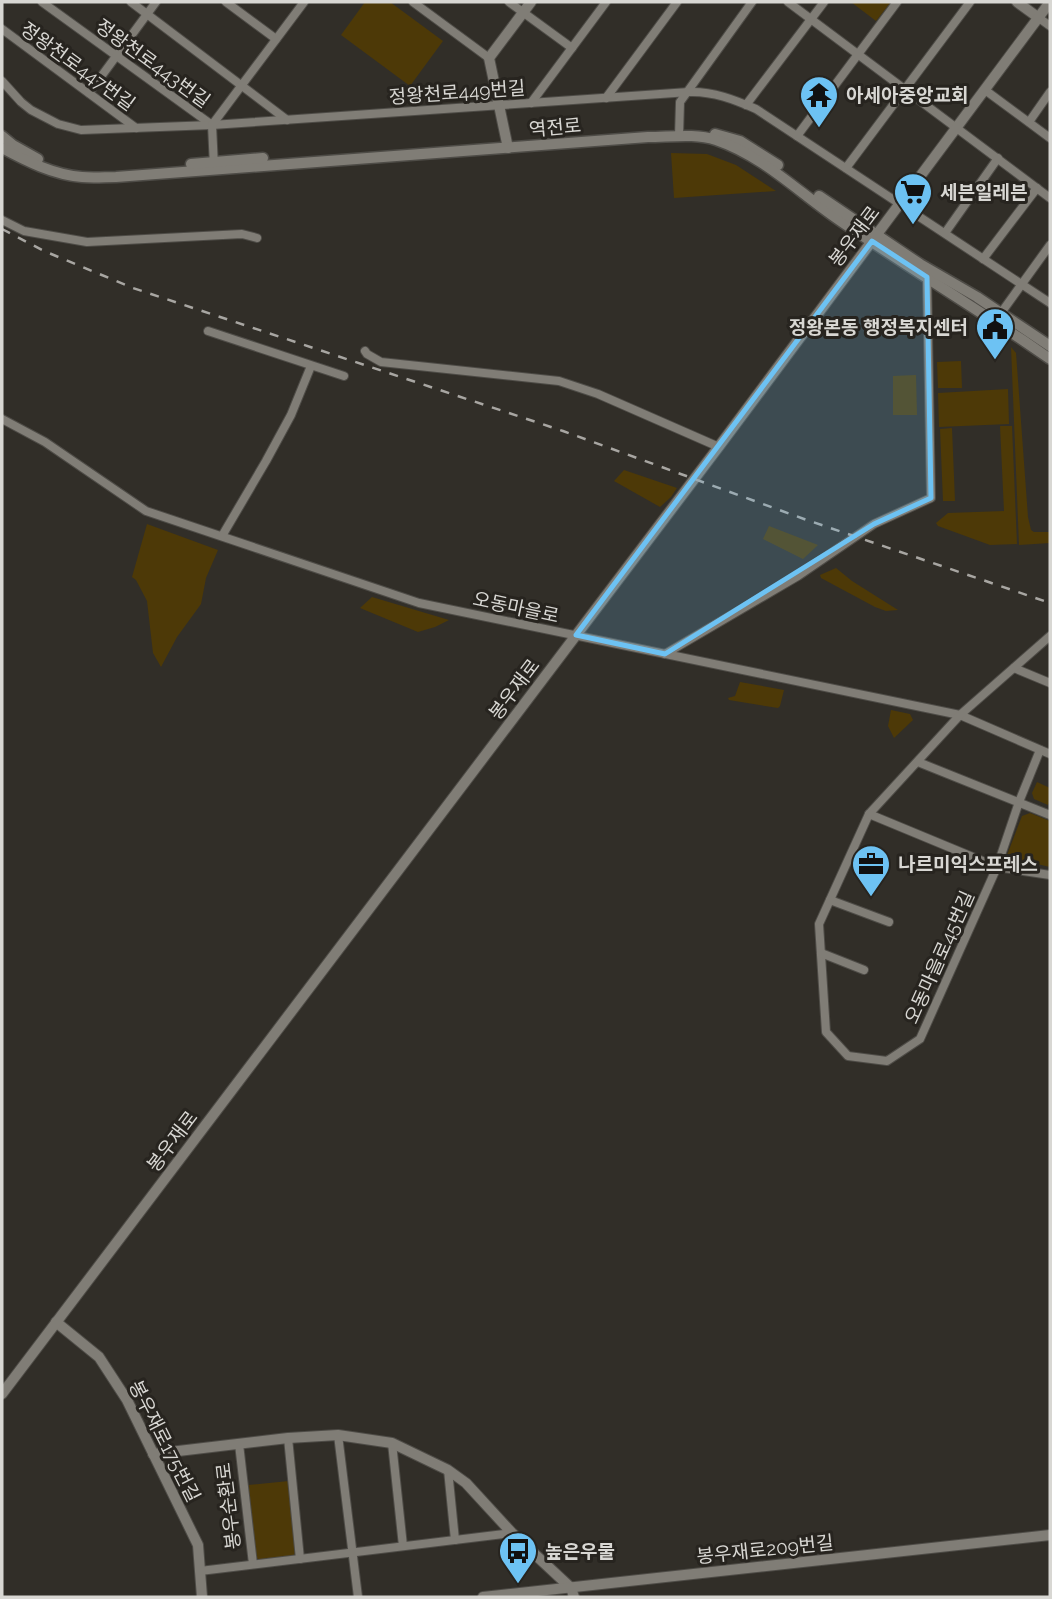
<svg xmlns="http://www.w3.org/2000/svg" width="1052" height="1599" viewBox="0 0 1052 1599" font-family="Raleway,'Noto Sans KR',sans-serif">
<style>
.green{fill:#4d3907}
.lines{fill:none;stroke-linecap:round;stroke-linejoin:round}
.minor-casing{stroke:#4e4c47;stroke-width:10}
.tertiary-casing{stroke:#4e4c47;stroke-width:12}
.secondary-casing{stroke:#4e4c47;stroke-width:13}
.minor{stroke:#807d76;stroke-width:8}
.tertiary{stroke:#807d76;stroke-width:10}
.secondary{stroke:#807d76;stroke-width:10}
.rail{stroke:#a8a6a2;stroke-width:2.5;stroke-dasharray:9 9;stroke-linecap:butt}
.marked{fill:#6dc2f3;fill-opacity:0.2;stroke:#6dc2f3;stroke-width:5;stroke-linejoin:round}
.labels{text-anchor:middle;dominant-baseline:central;stroke-width:6;stroke-linejoin:round;paint-order:stroke}
.street-label{font-size:19px;fill:#d8d7d3;stroke:#27241f}
.poi-label{font-size:19px;font-weight:bold;fill:#d8d7d3;stroke:#27241f;text-anchor:start}
</style>
<rect width="100%" height="100%" fill="#312e28"/>
<g class="green">
<polygon points="365,2 390,2 443,41 410,86 341,35"/>
<polygon points="851,2 891,2 876,21"/>
<polygon points="671,153 707,154 736,165 776,191 674,198"/>
<polygon points="1011,347 1016,353 1028,517 1031,530 1034,532 1050,532 1050,543 1019,545"/>
<polygon points="961,361 962,388 938,388 937,362"/>
<polygon points="916,375 917,415 893,415 893,376"/>
<polygon points="1008,389 1009,424 939,427 938,393"/>
<polygon points="1000,426 1012,426 1017,544 990,545 938,526 936,523 948,513 1004,511"/>
<polygon points="952,428 955,501 943,501 940,429"/>
<polygon points="624,470 677,488 671,497 660,507 614,481"/>
<polygon points="147,524 218,550 206,578 201,604 177,637 161,667 153,653 147,601 136,580 132,577"/>
<polygon points="769,526 818,545 803,559 763,539"/>
<polygon points="836,568 852,581 898,610 886,611 875,607 821,578 820,575"/>
<polygon points="372,597 449,620 435,627 418,632 360,608"/>
<polygon points="740,682 784,690 780,706 778,708 729,700 728,698 735,696"/>
<polygon points="891,710 910,714 913,720 894,738 888,726"/>
<polygon points="1037,782 1050,788 1050,800 1048,805 1034,799 1032,793"/>
<polygon points="1030,813 1050,821 1050,867 1037,864 1013,862 1007,855 1022,816"/>
<polygon points="289,1481 296,1552 293,1556 259,1560 255,1556 248,1485"/>
</g>
<g class="lines">
<defs>
<g id="minor">
<polyline points="42,2 212,125"/>
<polyline points="131,2 287,120"/>
<polyline points="226,2 276,39"/>
<polyline points="413,2 489,58"/>
<polyline points="509,2 572,48"/>
<polyline points="788,2 1050,198"/>
<polyline points="1039,18 1050,26"/>
<polyline points="2,29 136,128"/>
<path d="M2 81 21 102 31 110 58 124 81 130 212 125 689 92C713 91 735 100 756 109L1050 303"/>
<polyline points="985,90 1050,138"/>
<polyline points="89,93 156,2"/>
<polyline points="606,98 677,2"/>
<polyline points="531,103 606,2"/>
<polyline points="746,105 824,2"/>
<polyline points="1029,122 1050,92"/>
<polyline points="679,136 680,102 752,2"/>
<polyline points="797,136 897,2"/>
<polyline points="214,167 212,125 304,2"/>
<polyline points="846,168 970,2"/>
<polyline points="2,220 24,231 87,242 242,234 257,238"/>
<polyline points="945,233 998,158"/>
<polyline points="983,259 1037,188"/>
<polyline points="1001,313 1050,245"/>
<polyline points="208,331 344,376"/>
<polyline points="365,351 367,354 381,362 559,381 598,394 719,447"/>
<polyline points="2,419 45,442 146,511 419,603 960,715 1050,754"/>
<polyline points="222,536 266,461 291,415 311,366"/>
<polyline points="665,654 798,576 874,524 931,498 927,277"/>
<polyline points="1014,668 1050,683"/>
<polyline points="1040,750 1019,802 997,867 920,1039 887,1061 848,1056 826,1032 819,924 869,814 960,715 1050,636"/>
<polyline points="918,762 1050,815"/>
<polyline points="869,814 997,867 1050,875"/>
<polyline points="830,900 889,922"/>
<polyline points="821,953 864,970"/>
<polyline points="338,1435 358,1597"/>
<polyline points="288,1438 300,1559"/>
<polyline points="392,1443 403,1546"/>
<polyline points="239,1444 253,1564"/>
<polyline points="448,1470 455,1540"/>
<polyline points="200,1571 512,1533"/>
</g>
<g id="tertiary">
<polyline points="1017,2 1039,18"/>
<polyline points="508,148 489,58 531,2"/>
<polyline points="56,1322 99,1357 127,1400 198,1545 202,1597"/>
<polyline points="2,1394 720,445 1050,2"/>
<polyline points="153,1454 288,1438 338,1435 392,1443 448,1470 466,1483 512,1533 571,1588 574,1597"/>
<polyline points="483,1597 1050,1535"/>
</g>
<g id="secondary">
<polyline points="715,134 740,141 778,165"/>
<polyline points="2,136 13,145 38,159"/>
<path d="M2 148C26 161 54 175 82 177 93 178 105 177 116 177L648 137C670 137 695 133 716 140 766 157 802 196 845 224 904 264 965 302 1024 341L1050 359"/>
<polyline points="191,164 263,158"/>
<polyline points="819,196 920,264 977,297 1050,346"/>
</g>
</defs>
<use href="#minor" class="minor-casing"/>
<use href="#tertiary" class="tertiary-casing"/>
<use href="#secondary" class="secondary-casing"/>
<use href="#minor" class="minor"/>
<use href="#tertiary" class="tertiary"/>
<use href="#secondary" class="secondary"/>
<polyline class="rail" points="2,229 44,251 133,288 563,431 804,519 1050,603"/>
</g>
<path class="marked" d="M872 241 927 277 931 498 874 524 665 654 576 635Z"/>
<defs>
<symbol id="temple-pin" viewBox="-11 -11 22 30"><path d="M0 17L-7.5 6A9.5 9.5 0 1 1 7.5 6Z" fill="#6dc2f3" stroke="#27241f"/><path d="M0-6L5-2H3V0L6.5 2.5H4V6H1.5V3h-3V6H-4V2.5H-6.5L-3 0V-2H-5Z" fill="#111"/></symbol>
<symbol id="supermarket-pin" viewBox="-11 -11 22 30"><path d="M0 17L-7.5 6A9.5 9.5 0 1 1 7.5 6Z" fill="#6dc2f3" stroke="#27241f"/><path d="M-6-5.5h2.5l.6 2H6L4.5 2H-2.5L-4.4-4H-6ZM-1.5 3.2a1.3 1.3 0 1 0 .1 0ZM3 3.2a1.3 1.3 0 1 0 .1 0Z" fill="#111"/></symbol>
<symbol id="civic-pin" viewBox="-11 -11 22 30"><path d="M0 17L-7.5 6A9.5 9.5 0 1 1 7.5 6Z" fill="#6dc2f3" stroke="#27241f"/><path d="M-.6-6.5H3V-4.5H.6V-3L4-1V1h2V6H-6V1h2V-1L-.6-3ZM-1.2 2.5V6h2.4V2.5Z" fill="#111"/></symbol>
<symbol id="office-pin" viewBox="-11 -11 22 30"><path d="M0 17L-7.5 6A9.5 9.5 0 1 1 7.5 6Z" fill="#6dc2f3" stroke="#27241f"/><path d="M-6-3h4V-5.5h4V-3h4V5H-6ZM-1-4.5V-3h2v-1.5ZM-6 0V1H6V0Z" fill="#111"/></symbol>
<symbol id="bus-pin" viewBox="-11 -11 22 30"><path d="M0 17L-7.5 6A9.5 9.5 0 1 1 7.5 6Z" fill="#6dc2f3" stroke="#27241f"/><path d="M-5-6H5V4H4V6H2V4H-2V6H-4V4H-5ZM-3.5-4V0h7V-4ZM-3.5 1.2v1.5H-2V1.2ZM2 1.2v1.5H3.5V1.2Z" fill="#111"/></symbol>
</defs>
<g fill-rule="evenodd">
<use href="#temple-pin" x="797" y="73" width="44" height="60"/>
<use href="#supermarket-pin" x="891" y="170" width="44" height="60"/>
<use href="#civic-pin" x="973" y="305" width="44" height="60"/>
<use href="#office-pin" x="849" y="842" width="44" height="60"/>
<use href="#bus-pin" x="496" y="1529" width="44" height="60"/>
</g>
<g class="labels">
<g class="street-label">
<text transform="translate(153 63) rotate(36)">정왕천로443번길</text>
<text transform="translate(78 66) rotate(36)">정왕천로447번길</text>
<text transform="translate(457 92) rotate(-4)">정왕천로449번길</text>
<text transform="translate(555 127) rotate(-5)">역전로</text>
<text transform="translate(854 236) rotate(-53)">봉우재로</text>
<text transform="translate(516 607) rotate(12)">오동마을로</text>
<text transform="translate(514 689) rotate(-53)">봉우재로</text>
<text transform="translate(939 957) rotate(-66)">오동마을로45번길</text>
<text transform="translate(172 1141) rotate(-53)">봉우재로</text>
<text transform="translate(165 1441) rotate(63)">봉우재로175번길</text>
<text transform="translate(228 1506) rotate(-97)">봉우순환로</text>
<text transform="translate(765 1549) rotate(-6)">봉우재로209번길</text>
</g>
<g class="poi-label">
<text x="846" y="95">아세아중앙교회</text>
<text x="940" y="192">세븐일레븐</text>
<text x="968" y="327" text-anchor="end">정왕본동 행정복지센터</text>
<text x="898" y="864">나르미익스프레스</text>
<text x="545" y="1551">높은우물</text>
</g>
</g>
<rect width="1052" height="1599" fill="none" stroke="#d8d7d3" stroke-width="7"/>
</svg>
